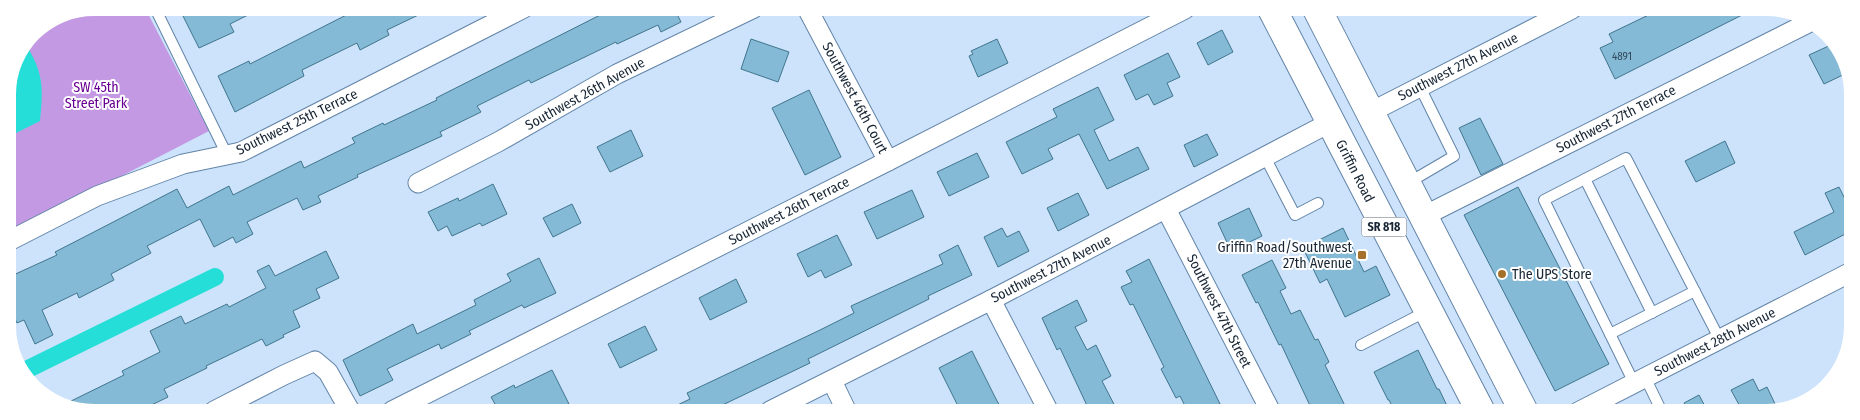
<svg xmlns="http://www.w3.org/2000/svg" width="1860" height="420" viewBox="0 0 1860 420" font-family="'Fira Sans Condensed',sans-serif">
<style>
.green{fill:#c499e3}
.water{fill:#25ded7}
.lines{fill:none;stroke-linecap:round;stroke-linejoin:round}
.canal{stroke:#25ded7;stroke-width:18}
.building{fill:#84bad5;stroke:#41758e}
.lane-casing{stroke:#6284a8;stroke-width:12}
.street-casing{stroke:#6284a8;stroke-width:21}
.primary-casing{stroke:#6284a8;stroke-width:30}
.lane{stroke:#fff;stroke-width:10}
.street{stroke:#fff;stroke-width:19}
.primary{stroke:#fff;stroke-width:28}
.poi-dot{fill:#a5712a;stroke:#fff;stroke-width:2}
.labels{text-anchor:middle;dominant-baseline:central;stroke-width:4;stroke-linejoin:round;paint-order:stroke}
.number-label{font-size:11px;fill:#324a5c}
.shield{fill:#fff;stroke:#5d6671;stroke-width:1}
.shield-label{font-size:12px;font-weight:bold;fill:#172534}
.street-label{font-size:14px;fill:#172534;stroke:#fff}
.park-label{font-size:14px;fill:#670193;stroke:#fff}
.poi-label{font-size:14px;fill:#172534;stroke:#fff;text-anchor:end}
</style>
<rect width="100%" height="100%" fill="#cce3fb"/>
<polygon class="green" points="94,8 145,8 209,131 9,234 8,88 33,33 61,14"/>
<path class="water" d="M27 46C44 75 43 88 40 121L8 137V88Z"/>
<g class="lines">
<polyline class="canal" points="24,371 215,277"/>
</g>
<g class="building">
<polygon points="179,8 262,8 230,24 234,32 199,48"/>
<polygon points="360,8 433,8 387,30 389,35 360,50 357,43 302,70 304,76 235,112 218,76 249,61 250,64"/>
<polygon points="614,8 674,8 681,22 661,32 658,25 617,44 616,42 531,83 529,80 477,106 481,112 440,132 442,136 357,175 358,177 318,196 321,202 303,210 297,198 247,222 253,234 236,243 233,237 214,247 200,219 147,246 151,253 111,274 114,280 79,298 77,293 42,310 53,335 35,344 24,320 17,323 13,315 9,316 9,277 57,255 55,252 90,234 177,189 187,208 229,186 233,195 301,161 304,168 355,143 352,138 383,123 384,125 437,100 436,98"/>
<polygon points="1661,9 1677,9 1680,15 1692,9 1754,9 1615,79 1600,48 1613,42 1609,34"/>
<polygon points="1222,30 1233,52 1208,65 1197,43"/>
<polygon points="751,39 789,52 778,82 741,69"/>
<polygon points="997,39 1008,63 978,77 969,56 973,54 971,51"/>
<polygon points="1833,44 1847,73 1824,84 1809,55"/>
<polygon points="1168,53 1180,77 1167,83 1173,96 1154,105 1148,94 1136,100 1124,75"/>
<polygon points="1098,87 1114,120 1094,130 1109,161 1138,147 1149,169 1107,189 1079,134 1048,149 1053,159 1022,174 1006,142 1057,117 1053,109"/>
<polygon points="809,90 841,157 805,175 772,108"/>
<polygon points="1480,118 1503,164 1481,175 1459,128"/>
<polygon points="631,130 643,156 610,172 597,147"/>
<polygon points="1207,134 1218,155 1194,167 1184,145"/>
<polygon points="1725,141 1735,163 1696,182 1685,161"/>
<polygon points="977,153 989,177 949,196 937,172"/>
<polygon points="493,184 507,214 482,226 480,223 452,236 447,226 438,231 428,212 458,198 459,201"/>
<polygon points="1518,187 1609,364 1555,391 1464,215"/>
<polygon points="1839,187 1846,201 1851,199 1851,231 1805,255 1794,232 1834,212 1825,193"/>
<polygon points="912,190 924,217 877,239 864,212"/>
<polygon points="1078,193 1089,215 1058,231 1047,208"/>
<polygon points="572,204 581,223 553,237 543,218"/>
<polygon points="1249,208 1262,236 1231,251 1218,223"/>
<polygon points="1002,228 1007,237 1019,231 1029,251 998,267 984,237"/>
<polygon points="1343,228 1364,272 1376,266 1390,295 1345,317 1327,279 1320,283 1303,248"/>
<polygon points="837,235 852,265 825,278 821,270 808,277 797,254"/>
<polygon points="958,245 972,275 928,296 929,299 808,359 810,363 710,411 665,411 690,399 687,393 818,331 854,313 851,306 943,264 939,255"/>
<polygon points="326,251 339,278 316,289 320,298 293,311 300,327 283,335 284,337 266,346 262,339 206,366 207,368 164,389 168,397 139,411 77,411 65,404 124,375 122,371 160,352 150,331 181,316 185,324 227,304 229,307 266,288 257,271 269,265 275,276"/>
<polygon points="539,258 556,293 524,308 522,305 469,331 471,334 441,349 439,344 387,369 393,380 360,396 343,360 413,324 417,334 476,305 474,300 511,281 507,274"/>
<polygon points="1149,259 1195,353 1224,412 1188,412 1180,396 1176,398 1161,369 1164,367 1133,304 1130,305 1121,287 1132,282 1126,271"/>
<polygon points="1272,260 1286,288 1280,291 1291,314 1300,310 1315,340 1318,339 1329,362 1325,365 1348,412 1313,412 1281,344 1279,345 1258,302 1256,303 1242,275"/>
<polygon points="736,279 747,302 710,320 699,298"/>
<polygon points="1077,300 1087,321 1075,327 1087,350 1096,345 1111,376 1102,381 1118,412 1090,412 1060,348 1057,350 1042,318"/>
<polygon points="645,326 657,350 620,368 608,344"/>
<polygon points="1418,350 1437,389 1439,389 1450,412 1395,412 1389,400 1388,400 1374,372"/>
<polygon points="972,351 995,397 1003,412 961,412 939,368"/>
<polygon points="552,370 570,406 558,411 499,411 491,397 514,385 515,388"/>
<polygon points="1753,379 1759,391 1767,387 1777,408 1769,412 1743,412 1731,390"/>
<polygon points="1699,395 1708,412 1689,412 1684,403"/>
</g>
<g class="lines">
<defs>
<g id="lane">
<polyline points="155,8 227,155"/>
<polyline points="1265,157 1295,215 1318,203"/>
<polyline points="1585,179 1652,313"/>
<polyline points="1408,183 1454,156 1420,87"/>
<polyline points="1695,291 1610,334 1544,200 1626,158 1720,340"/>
<polyline points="1610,334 1634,383"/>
<polyline points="1361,345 1427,311"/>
<polyline points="1645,377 1662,412"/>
</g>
<g id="street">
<polyline points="807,8 888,161"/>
<polyline points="1371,112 1572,9"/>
<polyline points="418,183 498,142 617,74 754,8"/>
<polyline points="1166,209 1271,412"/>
<polyline points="1424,216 1808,23"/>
<polyline points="9,241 97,196 183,164 241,152 524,8"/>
<polyline points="991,300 1049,412"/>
<polyline points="832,381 847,412"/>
<polyline points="214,411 284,375 315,361 328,372 350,411"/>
<polyline points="392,411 888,161 1185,9"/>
<polyline points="770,411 991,300 1331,122"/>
<polyline points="1578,412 1851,272"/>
</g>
<g id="primary">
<polyline points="1272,9 1481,412"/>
<polyline points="1317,9 1524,412"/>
</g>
</defs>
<use href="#lane" class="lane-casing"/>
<use href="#street" class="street-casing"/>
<use href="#primary" class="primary-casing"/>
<use href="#lane" class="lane"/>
<use href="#street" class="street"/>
<use href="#primary" class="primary"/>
</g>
<g class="poi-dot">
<rect x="1357" y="250" width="10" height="10" rx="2.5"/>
<circle cx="1502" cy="274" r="5"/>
</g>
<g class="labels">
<g class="number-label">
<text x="1622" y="56">4891</text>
</g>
<rect class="shield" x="1361.5" y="217.5" width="45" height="19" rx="4"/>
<g class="shield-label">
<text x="1384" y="227">SR 818</text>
</g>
<g class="street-label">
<text transform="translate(1458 67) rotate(-27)">Southwest 27th Avenue</text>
<text transform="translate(585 94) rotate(-29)">Southwest 26th Avenue</text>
<text transform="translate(855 98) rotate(62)">Southwest 46th Court</text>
<text transform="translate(1616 119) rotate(-27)">Southwest 27th Terrace</text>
<text transform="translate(297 122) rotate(-26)">Southwest 25th Terrace</text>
<text transform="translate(1355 171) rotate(63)">Griffin Road</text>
<text transform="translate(789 211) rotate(-27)">Southwest 26th Terrace</text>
<text transform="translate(1051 269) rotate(-27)">Southwest 27th Avenue</text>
<text transform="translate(1219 311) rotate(63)">Southwest 47th Street</text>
<text transform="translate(1715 342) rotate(-27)">Southwest 28th Avenue</text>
</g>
<g class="park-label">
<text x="96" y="87">SW 45th<tspan x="96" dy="16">Street Park</tspan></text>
</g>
<g class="poi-label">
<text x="1352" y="247">Griffin Road/Southwest<tspan x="1352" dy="16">27th Avenue</tspan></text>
<text x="1512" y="274" text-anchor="start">The UPS Store</text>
</g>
</g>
<path d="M0 0H1860V420H0ZM94 16H1766A78 78 0 0 1 1844 94V326A78 78 0 0 1 1766 404H94A78 78 0 0 1 16 326V94A78 78 0 0 1 94 16Z" fill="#fff" fill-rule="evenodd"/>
</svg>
